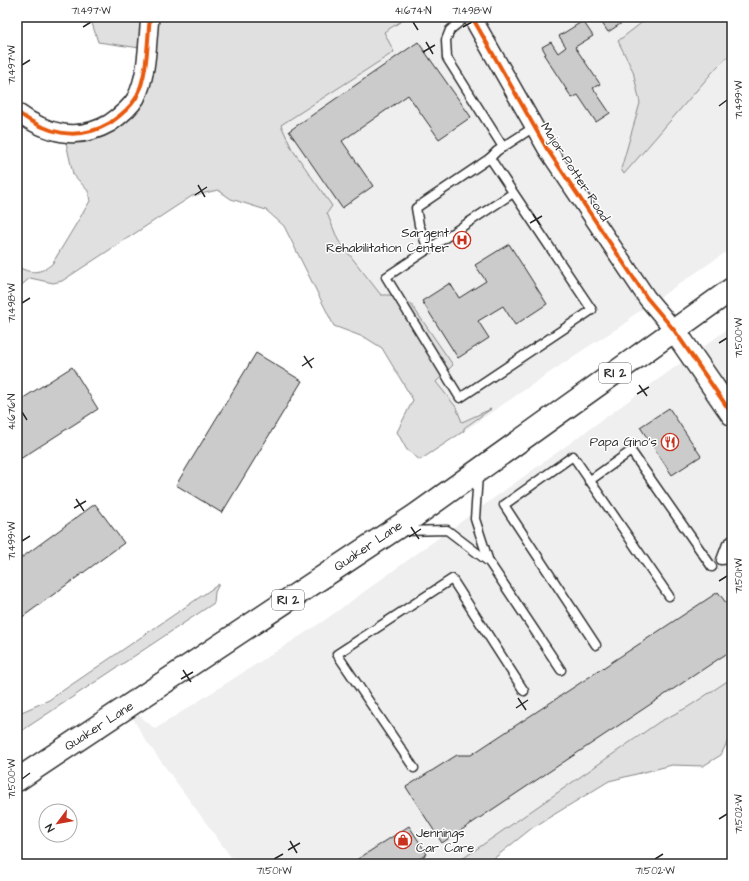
<svg xmlns="http://www.w3.org/2000/svg" width="749" height="881" viewBox="0 0 749 881" font-family="'Architects Daughter',sans-serif">
<style>
.built{fill:#efefef}
.green{fill:#e0e0e0;stroke:#868686}
.building{fill:#cbcbcb;stroke:#2b2b2b}
.lines{fill:none;stroke-linecap:round;stroke-linejoin:round}
.lane-casing{stroke:#2b2b2b;stroke-width:11}
.street-casing{stroke:#2b2b2b;stroke-width:20}
.secondary-casing{stroke:#2b2b2b;stroke-width:25}
.primary-casing{stroke:#2b2b2b;stroke-width:25}
.lane{stroke:#fff;stroke-width:8}
.street{stroke:#fff;stroke-width:17}
.secondary{stroke:#fff;stroke-width:22}
.primary{stroke:#fff;stroke-width:22}
.cycleway-casing{stroke:#fff;stroke-width:6}
.cycleway{stroke:#e8590c;stroke-width:4}
.ticks{fill:none;stroke:#2b2b2b;stroke-width:1.5}
.labels{text-anchor:middle;dominant-baseline:central;stroke-width:3;stroke-linejoin:round;paint-order:stroke}
.shield{fill:#fff;stroke:#6b6b6b;stroke-width:1}
.shield-label{font-size:12px;font-weight:bold;fill:#2b2b2b}
.street-label{font-size:13px;fill:#2b2b2b;stroke:#fff}
.poi-label{font-size:13px;fill:#2b2b2b;stroke:#fff;text-anchor:end}
.neatline{fill:none;stroke:#2b2b2b;stroke-width:1.5}
.ticks-label{font-size:10px;text-anchor:middle;fill:#2b2b2b}
</style>
<rect width="100%" height="100%" fill="#fff"/>
<filter id="ink" filterUnits="userSpaceOnUse"><feTurbulence type="fractalNoise" baseFrequency=".025" numOctaves="2"/><feDisplacementMap in="SourceGraphic" scale="8" xChannelSelector="R" yChannelSelector="G"/><feConvolveMatrix kernelMatrix="1 2 1 2 8 2 1 2 1" color-interpolation-filters="sRGB"/></filter>
<g filter="url(#ink)">
<g class="built">
<polygon points="408,17 649,17 618,41 633,71 640,103 621,169 732,53 732,248 628,319 629,321 583,350 464,431 464,428 489,411 460,426 372,283 338,240 327,213 275,127 393,53 384,32"/>
<polygon points="732,326 732,678 688,707 659,722 455,864 236,864 144,738 127,708 131,708 155,729 325,620"/>
</g>
<g class="green">
<path d="M90 17H408L384 32 394 52 281 125 292 149 332 206 327 213 338 240 381 295H395L411 304 453 365 436 382 456 407 462 422 491 409 464 428V431L420 460 407 450 397 432 413 400 382 348 366 338 334 326 284 226 266 210 231 199 218 190 192 196 62 281 53 283 30 278 17 289V266C30 274 40 274 52 264L90 201 88 191 73 174 65 138 118 115 133 91 140 48 98 42Z"/>
<polygon points="649,17 732,17 732,53 717,67 624,174 621,169 640,103 633,71 618,41"/>
<polygon points="219,584 215,592 214,603 17,734 17,714 49,700"/>
<polygon points="732,678 732,732 721,755 703,766 672,765 609,781 532,828 487,864 455,864 659,722 688,707"/>
</g>
<g class="building">
<polygon points="598,17 631,17 608,32"/>
<polygon points="583,21 593,36 575,47 600,84 593,88 610,113 596,122 578,95 572,98 544,55 546,54 542,47 551,42 558,53 566,47 559,36"/>
<polygon points="418,42 471,117 439,139 408,95 342,141 373,186 342,208 289,131"/>
<polygon points="509,244 547,304 515,325 503,306 478,321 489,338 458,358 422,301 450,283 459,298 486,281 475,265"/>
<polygon points="256,353 302,381 222,513 176,485"/>
<polygon points="72,367 98,409 17,461 17,402"/>
<polygon points="669,408 701,456 672,475 640,427"/>
<polygon points="95,504 124,543 17,621 17,561"/>
<polygon points="718,592 732,611 732,650 442,843 406,787 457,755 471,755"/>
<polygon points="409,826 427,854 411,864 350,864"/>
</g>
<g class="lines">
<defs>
<g id="lane">
<polyline points="466,17 450,30 446,40 447,58 503,147"/>
<polyline points="513,193 386,277 460,398 592,310 490,158 497,151 534,127"/>
<polyline points="428,249 419,225 416,208 490,158"/>
<polyline points="478,475 475,519 489,562 561,670"/>
<polyline points="589,481 631,451 712,567"/>
<polyline points="403,531 447,530 489,562"/>
<polyline points="732,540 727,544 721,560 732,559"/>
<polyline points="596,645 504,505 573,456 669,596"/>
<polyline points="414,768 337,654 452,579 524,691"/>
</g>
<g id="street">
<polyline points="472,17 547,149 647,298 674,330"/>
<path d="M17 112C47 134 77 142 110 123 120 116 130 108 136 98 148 74 147 43 150 17"/>
</g>
<polyline id="secondary" points="674,330 732,414"/>
<polyline id="primary" points="17,780 416,515 732,289"/>
</defs>
<use href="#lane" class="lane-casing"/>
<use href="#street" class="street-casing"/>
<use href="#secondary" class="secondary-casing"/>
<use href="#primary" class="primary-casing"/>
<use href="#lane" class="lane"/>
<use href="#street" class="street"/>
<use href="#secondary" class="secondary"/>
<use href="#primary" class="primary"/>
<defs>
<g id="cycleway">
<polyline points="472,17 547,149 647,298 674,330 732,414"/>
<path d="M17 112C47 134 77 142 110 123 120 116 130 108 136 98 148 74 147 43 150 17"/>
</g>
</defs>
<use href="#cycleway" class="cycleway-casing"/>
<use href="#cycleway" class="cycleway"/>
</g>
</g>
<path class="ticks" d="M413 22 418 30M83 27 91 22M463 27 472 22M426 42 433 54M423 52 435 45M22 65 30 60M719 106 727 100M198 185 205 197M195 195 207 187M533 214 540 225M530 223 542 216M22 303 30 298M719 343 727 338M304 356 312 368M302 366 314 358M639 385 647 396M637 394 649 387M22 412 27 420M76 499 84 511M74 508 86 501M411 527 419 539M409 537 421 529M22 541 30 536M719 581 727 576M183 670 191 682M181 679 193 672M518 698 526 710M516 708 528 700M22 779 30 773M719 819 727 814M290 841 297 853M288 850 300 843M274 859 283 854M655 859 663 854"/>
<defs>
<symbol id="hospital-ring" viewBox="-11 -11 22 22"><circle r="9.5" fill="#fff" stroke="#c8321e" stroke-width="1.5"/><path d="M-5-5h3v3.5h4V-5h3V5h-3V1.5h-4V5h-3Z" fill="#c8321e"/></symbol>
<symbol id="restaurant-ring" viewBox="-11 -11 22 22"><circle r="9.5" fill="#fff" stroke="#c8321e" stroke-width="1.5"/><path d="M-5-6h1v4h1v-4h1v4h1v-4h1v5L-1.5 .5V6h-2V.5L-5-1ZM5-6V6H3V1.5H1.5Q1.5-4 5-6Z" fill="#c8321e"/></symbol>
<symbol id="shop-ring" viewBox="-11 -11 22 22"><circle r="9.5" fill="#fff" stroke="#c8321e" stroke-width="1.5"/><path d="M-5-2.5h2.3a2.7 3.5 0 0 1 5.4 0H5L5.5 6h-11ZM-1.5-2.5h3a1.5 2.3 0 0 0-3 0Z" fill="#c8321e"/></symbol>
</defs>
<g fill-rule="evenodd">
<use href="#hospital-ring" x="452" y="230" width="20" height="20"/>
<use href="#restaurant-ring" x="660" y="432" width="20" height="20"/>
<use href="#shop-ring" x="393" y="830" width="20" height="20"/>
</g>
<g class="labels">
<g class="shield">
<rect x="599" y="363" width="32" height="20" rx="3"/>
<rect x="272" y="590" width="32" height="20" rx="3"/>
</g>
<g class="shield-label">
<text x="615" y="373">RI 2</text>
<text x="288" y="600">RI 2</text>
</g>
<g class="street-label">
<text transform="translate(575 172) rotate(57)">Major Potter Road</text>
<text transform="translate(368 546) rotate(-34)">Quaker Lane</text>
<text transform="translate(99 726) rotate(-33)">Quaker Lane</text>
</g>
<g class="poi-label">
<text x="449" y="233">Sargent<tspan x="449" dy="15">Rehabilitation Center</tspan></text>
<text x="657" y="442">Papa Gino's</text>
<text x="416" y="833" text-anchor="start">Jennings<tspan x="416" dy="15">Car Care</tspan></text>
</g>
</g>
<rect width="749" height="881" fill="none" stroke="#fff" stroke-width="44"/>
<g transform="translate(58 823) rotate(238)"><circle r="19" fill="#ffffff" stroke="#aaaaaa"/>
<path d="M0-3L7 15L0 10L-7 15Z" fill="#c8321e"/>
<text y="-6" font-size="11" font-weight="bold" text-anchor="middle" fill="#2b2b2b">N</text>
</g>
<rect x="22" y="22" width="705" height="837" class="neatline"/>
<g class="ticks-label">
<text x="91" y="14">71.497°W</text>
<text x="413" y="14">41.674°N</text>
<text x="472" y="14">71.498°W</text>
<text transform="translate(11 65) rotate(-90)" y="4">71.497°W</text>
<text transform="translate(738 100) rotate(-90)" y="4">71.499°W</text>
<text transform="translate(11 303) rotate(-90)" y="4">71.498°W</text>
<text transform="translate(738 338) rotate(-90)" y="4">71.500°W</text>
<text transform="translate(11 412) rotate(-90)" y="4">41.676°N</text>
<text transform="translate(11 541) rotate(-90)" y="4">71.499°W</text>
<text transform="translate(738 576) rotate(-90)" y="4">71.501°W</text>
<text transform="translate(11 779) rotate(-90)" y="4">71.500°W</text>
<text transform="translate(738 814) rotate(-90)" y="4">71.502°W</text>
<text x="274" y="874">71.501°W</text>
<text x="655" y="874">71.502°W</text>
</g>
</svg>
